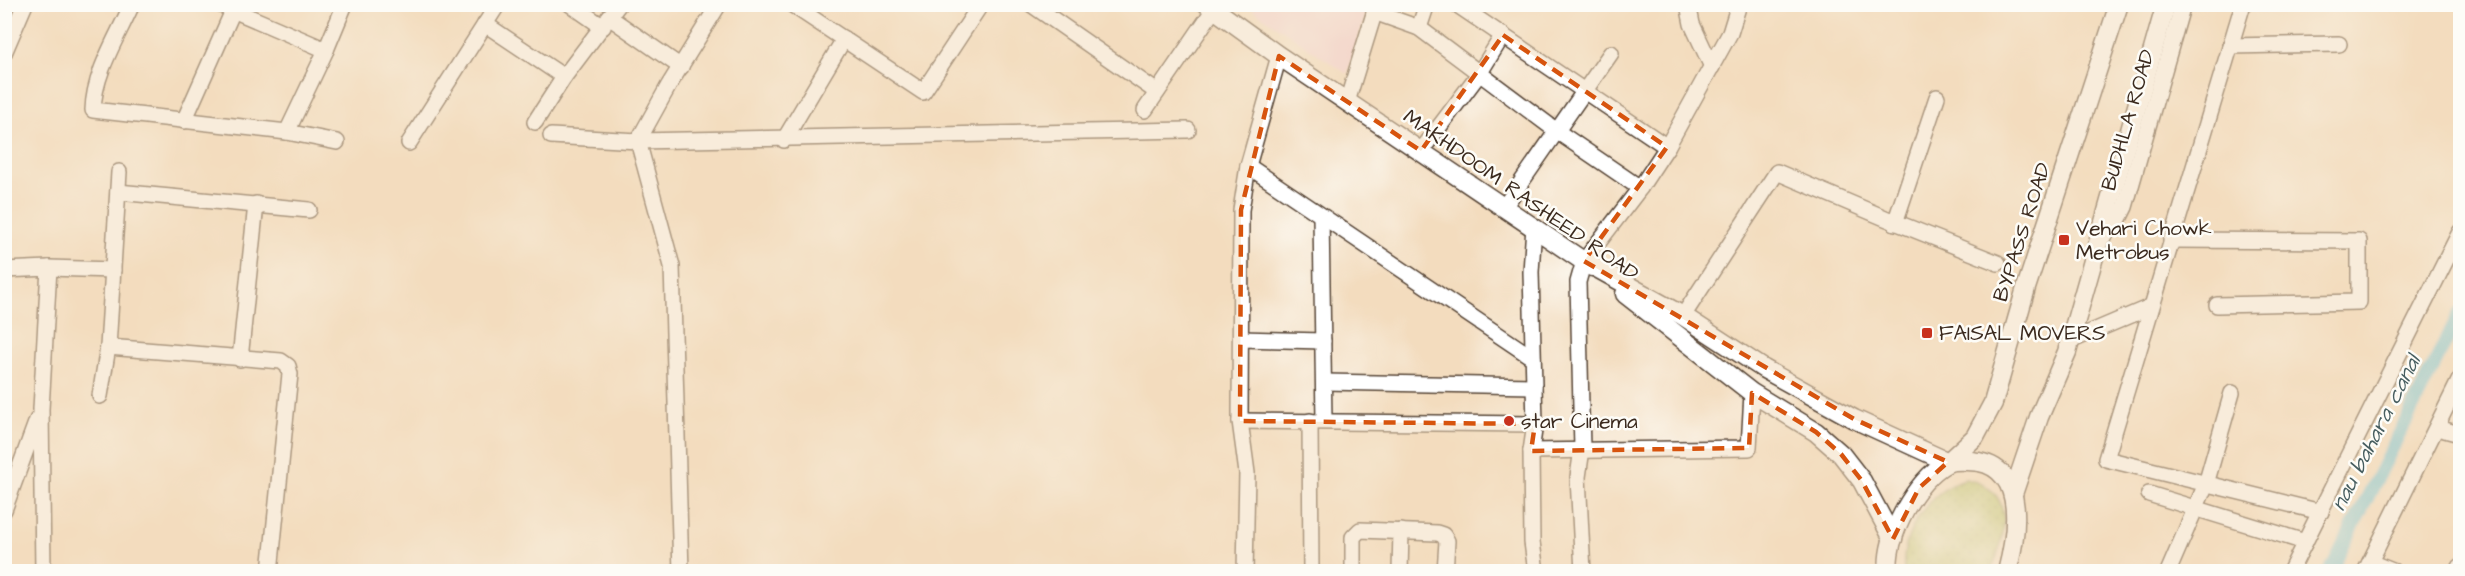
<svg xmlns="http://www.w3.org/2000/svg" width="2465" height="576" viewBox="0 0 2465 576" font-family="'Architects Daughter',sans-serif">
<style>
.built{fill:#f5cfdc}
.grass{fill:url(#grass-dots);stroke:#777641;stroke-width:1.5}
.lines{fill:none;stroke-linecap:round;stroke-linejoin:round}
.canal{stroke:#5cbfda;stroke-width:14}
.minor-casing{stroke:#574536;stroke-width:18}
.major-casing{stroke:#574536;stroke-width:21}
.minor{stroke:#fff;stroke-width:15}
.major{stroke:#fff;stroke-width:18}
.marked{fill:none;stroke:#d7540e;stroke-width:4.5;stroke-dasharray:12 8;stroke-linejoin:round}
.poi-dot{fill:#c8321e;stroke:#fdfcf7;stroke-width:2}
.labels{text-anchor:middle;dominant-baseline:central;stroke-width:5;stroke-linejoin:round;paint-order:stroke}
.street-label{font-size:21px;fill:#3b2a1e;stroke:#fdfcf7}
.poi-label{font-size:21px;fill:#3b2a1e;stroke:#fdfcf7;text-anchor:start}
.water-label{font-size:22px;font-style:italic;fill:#475e60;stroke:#fdfcf7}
</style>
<defs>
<pattern id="grass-dots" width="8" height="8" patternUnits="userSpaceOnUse" patternTransform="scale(1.5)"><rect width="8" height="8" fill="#b3c264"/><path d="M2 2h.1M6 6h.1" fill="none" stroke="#939e52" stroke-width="1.8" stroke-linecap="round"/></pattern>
</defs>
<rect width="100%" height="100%" fill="#fdfcf7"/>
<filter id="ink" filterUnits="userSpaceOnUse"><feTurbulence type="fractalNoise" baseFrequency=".0167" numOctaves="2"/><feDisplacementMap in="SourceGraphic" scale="12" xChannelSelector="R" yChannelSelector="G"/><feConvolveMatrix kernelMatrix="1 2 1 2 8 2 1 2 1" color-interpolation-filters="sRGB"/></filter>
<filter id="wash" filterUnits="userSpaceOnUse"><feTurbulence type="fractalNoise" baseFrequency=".008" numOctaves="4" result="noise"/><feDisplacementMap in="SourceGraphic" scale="24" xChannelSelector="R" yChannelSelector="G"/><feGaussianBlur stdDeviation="1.35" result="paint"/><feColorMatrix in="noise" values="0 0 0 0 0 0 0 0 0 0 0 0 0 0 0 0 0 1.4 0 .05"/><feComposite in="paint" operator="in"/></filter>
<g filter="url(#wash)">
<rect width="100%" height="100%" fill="#f3dcbe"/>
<polygon class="built" points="1246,5 1369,5 1347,74"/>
<path class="grass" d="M1965 479C2016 488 2008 535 1990 571H1904C1901 532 1928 492 1965 479Z"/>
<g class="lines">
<polyline class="canal" points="2330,572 2460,313"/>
</g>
</g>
<g filter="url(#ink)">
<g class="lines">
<defs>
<g id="minor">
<path d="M132 4C117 38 94 73 93 110L287 132 337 142"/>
<polyline points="219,4 326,50"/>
<polyline points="570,4 603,27"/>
<polyline points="791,4 923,92 981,4"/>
<polyline points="1031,4 1157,92"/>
<polyline points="1456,4 1667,147"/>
<polyline points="1688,4 1692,24 1712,67"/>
<polyline points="2243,4 2106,459 2321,512"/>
<polyline points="1374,12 1419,28 1558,132 1640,188"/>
<polyline points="609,17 681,67"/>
<polyline points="485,24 564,77"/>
<polyline points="1419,28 1427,4"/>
<polyline points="2230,46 2339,44"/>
<polyline points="4,53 25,4"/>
<polyline points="1347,102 1377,4"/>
<polyline points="1145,110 1214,9"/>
<polyline points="184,121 236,4"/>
<polyline points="535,122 564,77 619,4"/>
<polyline points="287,132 326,50 345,4"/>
<polyline points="551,136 638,141 1188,130"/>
<polyline points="784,140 844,39"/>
<polyline points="409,143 498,4"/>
<polyline points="1421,151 1479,74 1503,35"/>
<polyline points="1248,166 1533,358"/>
<polyline points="118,192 309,210"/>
<polyline points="1504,207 1611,53"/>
<polyline points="1321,216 1324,421"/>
<polyline points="1895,223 1937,97"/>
<polyline points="1534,226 1531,272 1535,424 1531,451 1532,542 1536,572"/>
<polyline points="2100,240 2118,221 2125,207 2183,4"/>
<polyline points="2171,240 2359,241 2359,302 2217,305"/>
<polyline points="49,268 113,270"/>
<polyline points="4,270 49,268 41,409 43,572"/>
<polyline points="1683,316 1777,172 1885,218 1998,263"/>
<polyline points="1241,339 1323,341"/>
<polyline points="2070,341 2150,307"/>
<polyline points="108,347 281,361 288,366 290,374 270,572"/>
<polyline points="240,359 256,204"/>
<polyline points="1324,382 1534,386"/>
<polyline points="100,396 108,347 119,172"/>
<polyline points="1240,421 1535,424"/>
<polyline points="1310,421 1311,572"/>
<polyline points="2437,428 2460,434"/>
<polyline points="1531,451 1749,448 1752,393"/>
<polyline points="2149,494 2305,542"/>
<polyline points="4,510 37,420"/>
<polyline points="2370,562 2395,572"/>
<polyline points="681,572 672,266 638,141 669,85 719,4"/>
<polyline points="1245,572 1247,473 1240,421 1241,210 1248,166 1279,56"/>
<polyline points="1353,572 1353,537 1360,530 1437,533 1443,535 1447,541 1445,572"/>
<polyline points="1400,572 1401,531"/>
<polyline points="1583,572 1578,477 1582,449 1578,282 1584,261 1640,188 1667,147 1730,33 1739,4"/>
<polyline points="2168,572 2206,484 2232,393"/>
<polyline points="2290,572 2460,232"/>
<polyline points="2365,572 2460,379"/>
<polyline points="2458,572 2460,567"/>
</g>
<g id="major">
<polyline points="1207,4 1279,56 1592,267"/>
<polyline points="1584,261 1683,316 1764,369 1854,419 1948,462 1975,437 1993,403 2026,288 2119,4"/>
<polyline points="1625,294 1752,393 1816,432 1841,454 1862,481 1893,539"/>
<polyline points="2013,494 2039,417 2067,352 2166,4"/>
<path d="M1889 572C1884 537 1916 479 1947 463 1956 459 1969 461 1979 462 2028 471 2016 538 2007 572"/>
</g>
</defs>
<use href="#minor" class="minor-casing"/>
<use href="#major" class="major-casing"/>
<use href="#minor" class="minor"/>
<use href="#major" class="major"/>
</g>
</g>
<path d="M0 0H2465V576H0ZM1503 35 1667 147 1584 261 1854 419 1948 462 1919 488 1893 539 1862 481 1841 454 1816 432 1752 393 1749 448 1531 451 1535 424 1240 421 1241 210 1279 56 1421 151Z" fill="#f3dcbe" fill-opacity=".55" fill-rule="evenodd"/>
<path class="marked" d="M1503 35 1667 147 1584 261 1854 419 1948 462 1919 488 1893 539 1862 481 1841 454 1816 432 1752 393 1749 448 1531 451 1535 424 1240 421 1241 210 1279 56 1421 151Z"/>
<g class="poi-dot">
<rect x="2058" y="234" width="12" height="12" rx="3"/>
<rect x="1921" y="327" width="12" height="12" rx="3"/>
<circle cx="1509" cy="421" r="6"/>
</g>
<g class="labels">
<g class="street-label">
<text transform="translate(2128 120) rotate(-74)">BUDHLA ROAD</text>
<text transform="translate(1521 195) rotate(35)">MAKHDOOM RASHEED ROAD</text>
<text transform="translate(2022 232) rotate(-72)">BYPASS ROAD</text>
</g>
<g class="poi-label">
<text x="2076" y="228">Vehari Chowk<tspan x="2076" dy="24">Metrobus</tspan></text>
<text x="1939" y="333">FAISAL MOVERS</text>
<text x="1521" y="421">star Cinema</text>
</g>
<g class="water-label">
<text transform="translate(2376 433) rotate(-63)">nau bahara canal</text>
</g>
</g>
<rect width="2465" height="576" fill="none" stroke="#fdfcf7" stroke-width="24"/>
</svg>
